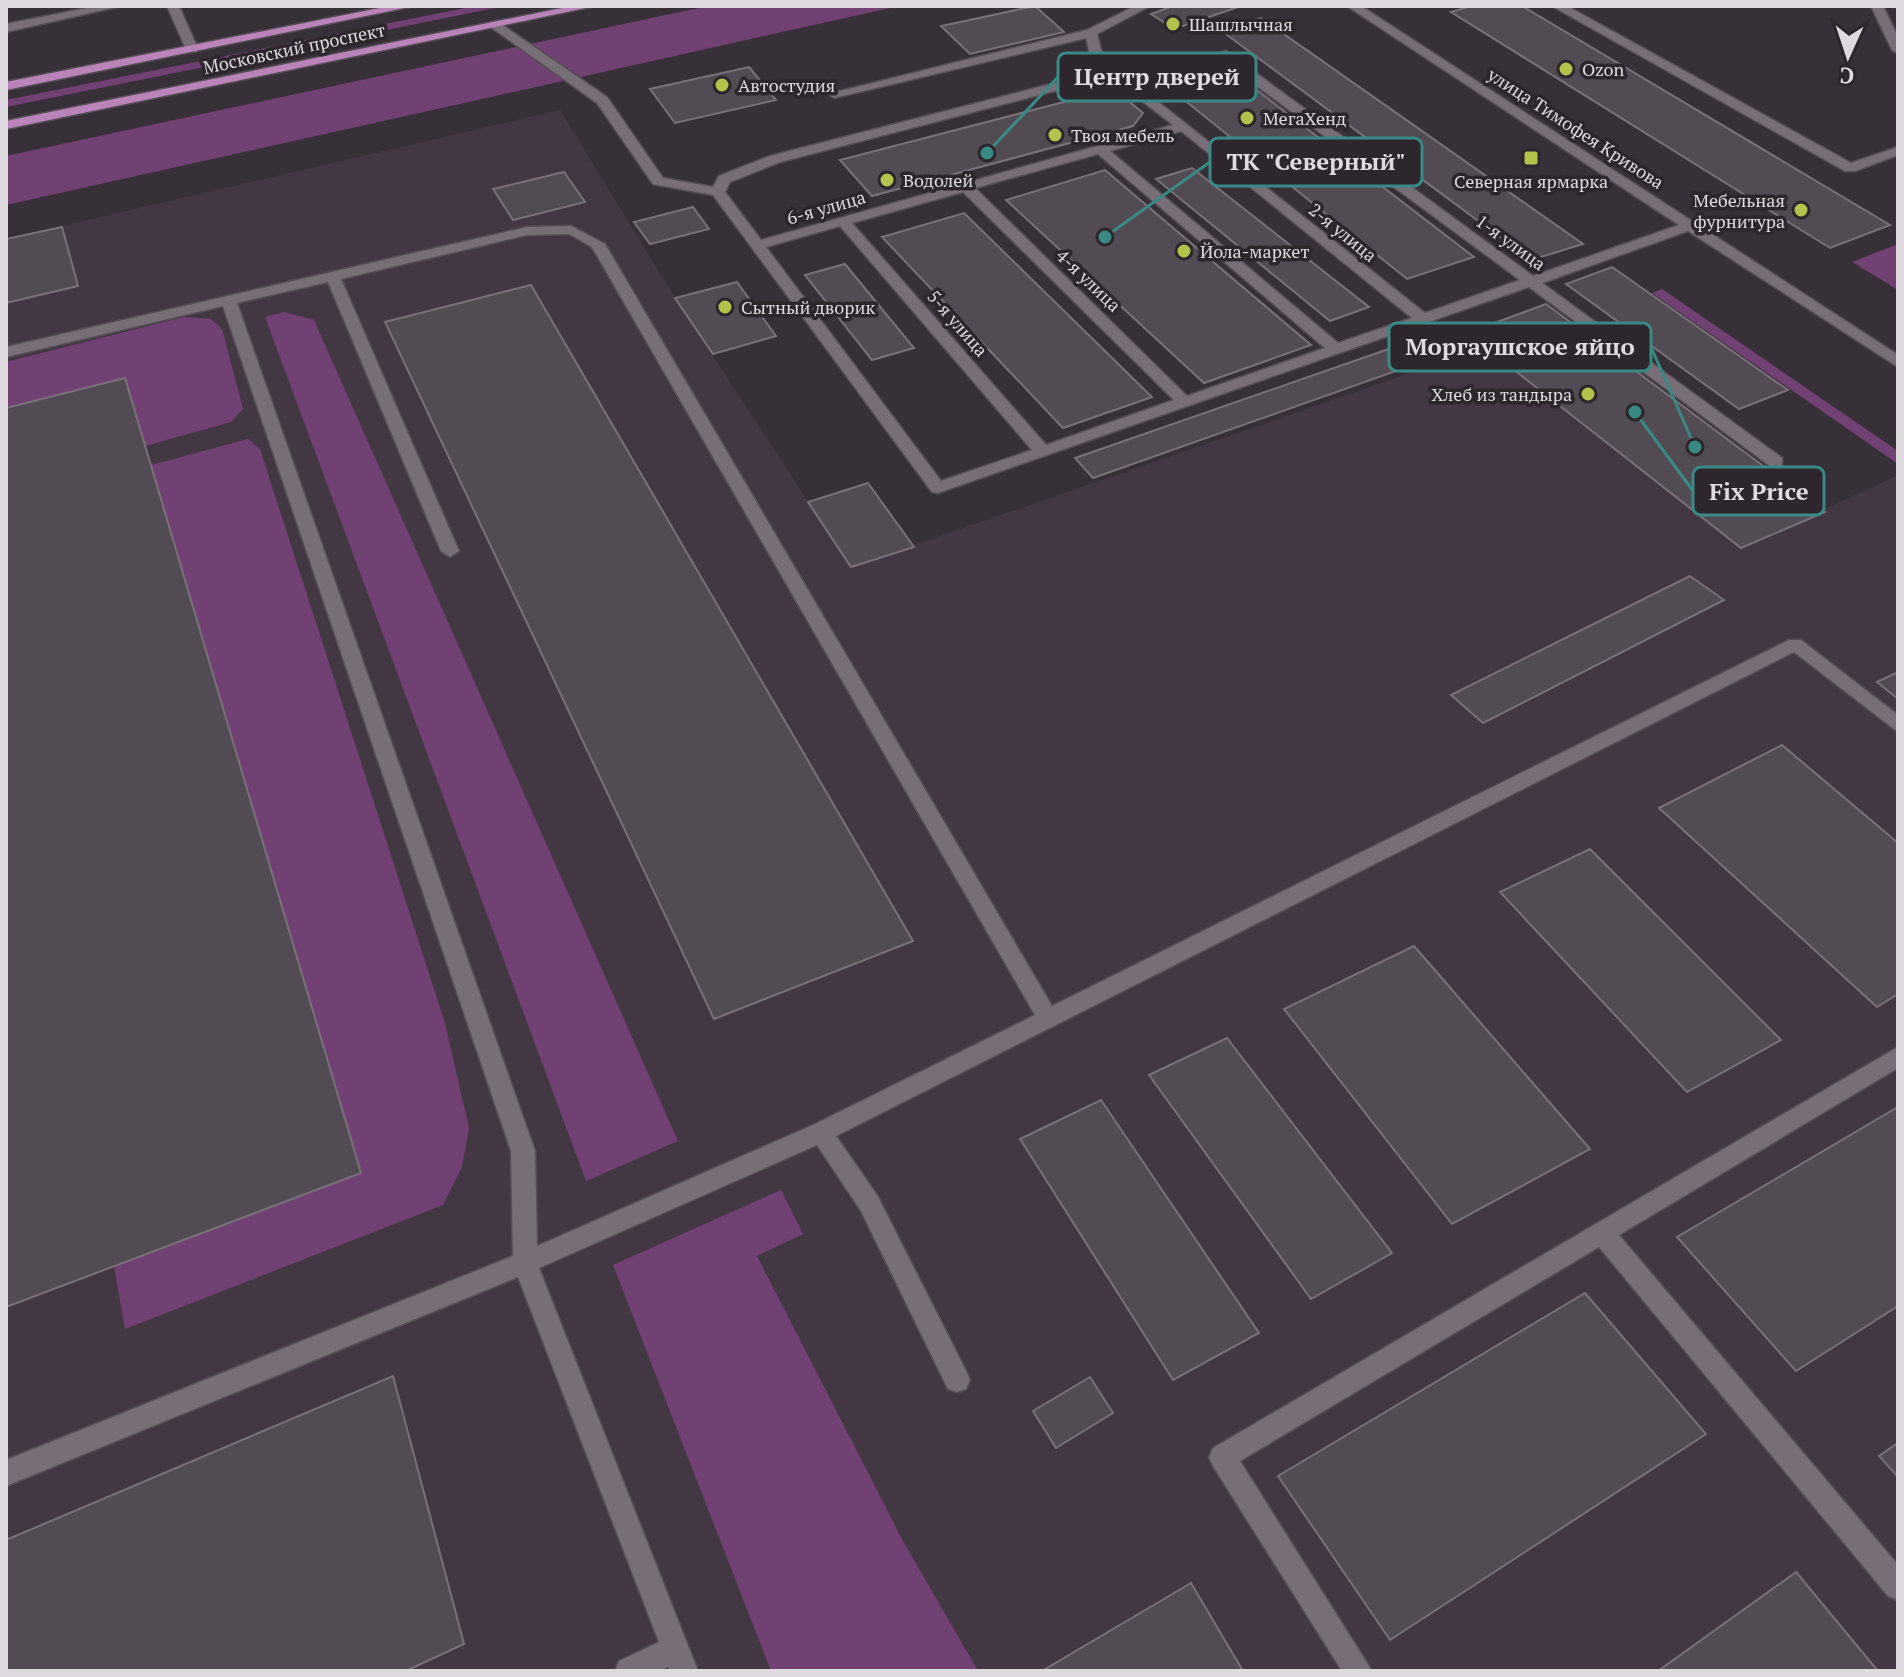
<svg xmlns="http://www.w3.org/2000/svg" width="1904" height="1677" viewBox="0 0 1904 1677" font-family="'PT Serif',serif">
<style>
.built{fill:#443744}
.green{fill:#724174}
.building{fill:#534b53;stroke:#797079;stroke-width:2}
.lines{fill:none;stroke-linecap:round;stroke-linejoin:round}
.minor-casing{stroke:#554e55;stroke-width:3}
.major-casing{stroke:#554e55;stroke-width:3}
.minor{fill:#776e77;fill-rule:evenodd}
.major{fill:#ba84bb;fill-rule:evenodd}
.poi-dot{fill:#b3c24b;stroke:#2e262d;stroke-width:3}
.labels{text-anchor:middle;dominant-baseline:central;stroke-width:7;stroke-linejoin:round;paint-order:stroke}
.far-poi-label{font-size:18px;fill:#dfdadf;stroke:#2e262d;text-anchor:start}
.far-street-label{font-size:18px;fill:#dfdadf;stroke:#2e262d}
.leader{fill:none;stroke:#398a85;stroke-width:3}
.callout-dot{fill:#398a85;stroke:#2e262d;stroke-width:3}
.callout{fill:#2e262d;stroke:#398a85;stroke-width:3}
.callout-label{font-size:24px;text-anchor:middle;font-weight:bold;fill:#dfdadf}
</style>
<rect width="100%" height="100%" fill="#383038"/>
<polygon class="built" points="560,110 675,298 851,567 1485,347 1741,548 1898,475 1898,1671 6,1671 6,239"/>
<g class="green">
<polygon points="475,6 505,6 6,107 6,100"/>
<polygon points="708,6 899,6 6,205 6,156"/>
<polygon points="1898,244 1898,290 1852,262"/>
<polygon points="1662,289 1898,451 1898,464 1652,293"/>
<polygon points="284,312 314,320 678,1141 586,1181 265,317"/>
<polygon points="184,317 211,319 222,329 243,409 231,422 145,446 124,378 6,408 6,362"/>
<polygon points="248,439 260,449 445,1023 469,1128 462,1167 443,1205 125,1329 114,1266 360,1173 151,465"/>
<polygon points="781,1190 803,1234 757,1256 903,1541 978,1671 771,1671 613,1265"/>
</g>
<g class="building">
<polygon points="1035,6 1064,32 970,54 941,26"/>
<polygon points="1173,6 1241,6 1174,29 1151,14"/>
<polygon points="1471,6 1522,6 1890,225 1830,248 1451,12"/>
<polygon points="1261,18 1583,244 1531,260 1219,29"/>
<polygon points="749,67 776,100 675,123 650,89"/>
<polygon points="1236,74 1474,257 1407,279 1173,91"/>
<polygon points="1114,89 1143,113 1133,126 872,196 840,160"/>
<polygon points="1192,168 1369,307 1330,321 1156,179"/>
<polygon points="1105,170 1311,345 1204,383 1006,200"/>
<polygon points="564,172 585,202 513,220 493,189"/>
<polygon points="693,207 709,229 650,244 634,222"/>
<polygon points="964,213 1152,397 1063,428 882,237"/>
<polygon points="62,227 78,286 6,303 6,239"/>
<polygon points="845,264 914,348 872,360 805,275"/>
<polygon points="1612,267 1788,390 1739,409 1566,284"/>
<polygon points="737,282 776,336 713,354 675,298"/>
<polygon points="531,285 913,941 714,1019 385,322"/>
<polygon points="1546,304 1825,512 1741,548 1467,333"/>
<polygon points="1426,336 1447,353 1093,478 1075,458"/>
<polygon points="125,378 361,1173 6,1307 6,408"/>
<polygon points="868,483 914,547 851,567 808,502"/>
<polygon points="1690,576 1724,600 1483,723 1451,695"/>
<polygon points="1898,672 1898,699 1877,682"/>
<polygon points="1782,745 1898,843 1898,994 1877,1007 1659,808"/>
<polygon points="1590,849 1781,1040 1687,1092 1500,892"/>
<polygon points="1414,946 1590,1149 1452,1224 1284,1009"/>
<polygon points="1227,1038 1392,1253 1311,1299 1149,1075"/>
<polygon points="1101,1100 1259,1333 1173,1380 1020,1139"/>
<polygon points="1898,1107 1898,1306 1796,1371 1677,1237"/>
<polygon points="1585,1293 1706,1434 1390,1640 1278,1476"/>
<polygon points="393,1376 464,1644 406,1671 6,1671 6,1540"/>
<polygon points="1090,1377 1113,1413 1056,1448 1033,1411"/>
<polygon points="1898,1443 1898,1477 1879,1456"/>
<polygon points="1796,1572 1878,1671 1658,1671"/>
<polygon points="1191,1583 1243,1671 1042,1671"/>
</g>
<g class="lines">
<defs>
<g id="minor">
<polygon points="97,6 121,6 6,32 6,24"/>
<polygon points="167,6 179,6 198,49 196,52 186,49"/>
<path d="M1135 6H1150L1097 34C1104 61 1103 68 1129 80L1226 51 1533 276 1679 225 1347 6H1361L1898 355V367L1688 231 1542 283 1782 458V466H1770L1529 287 938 493 932 492 713 195 653 184 597 103 488 25 498 22 607 97 663 178 713 187 719 176 770 156 1098 72 1092 63 1086 38 834 98 828 94 1087 30ZM1220 59 1520 280 1425 313 1137 85ZM1105 78 1124 87 1173 125 761 240 725 192 730 182 780 162ZM1181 131 1412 318 1338 343 1110 151ZM1098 154 1325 348 1187 396 975 188ZM963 192 1174 400 1046 445 852 223ZM840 226 1032 450 941 481 766 247Z"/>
<polygon points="1552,6 1567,6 1851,163 1898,147 1898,155 1855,171 1845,171"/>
<polygon points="1871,6 1883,6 1898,37 1898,54 1892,50"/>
<path d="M571 226 605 244 1052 1006 1789 640H1801L1898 715V732L1794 652 836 1136 877 1195 966 1371 970 1380 966 1389 957 1392 948 1389 861 1211 817 1145 539 1268 698 1671H670L668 1667 659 1671H615L619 1661 659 1642 518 1277 6 1486V1460L513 1256 511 1151 223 306 6 357V347L527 227ZM569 234 592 247 1035 1015 813 1125 537 1246 535 1151 237 303 328 282 441 551 450 557 459 551 341 279 527 235Z"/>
<polygon points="1898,1047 1898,1068 1619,1235 1898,1565 1898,1600 1888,1596 1599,1247 1240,1461 1372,1671 1342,1671 1213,1466 1209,1457 1213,1448"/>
</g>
<g id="major">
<polygon points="390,6 414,6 6,90 6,82"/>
<polygon points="572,6 595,6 6,129 6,121"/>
</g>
</defs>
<use href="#minor" class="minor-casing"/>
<use href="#major" class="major-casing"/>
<use href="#minor" class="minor"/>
<use href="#major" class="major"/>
</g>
<g class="poi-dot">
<circle cx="1173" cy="24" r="8"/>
<circle cx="1566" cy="69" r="8"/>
<circle cx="722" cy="85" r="8"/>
<circle cx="1247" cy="118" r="8"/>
<circle cx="1055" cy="135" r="8"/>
<rect x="1523" y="150" width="16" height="16" rx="4"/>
<circle cx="887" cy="180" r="8"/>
<circle cx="1801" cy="210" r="8"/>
<circle cx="1184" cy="251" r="8"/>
<circle cx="725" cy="307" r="8"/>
<circle cx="1588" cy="394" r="8"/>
</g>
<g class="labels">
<g class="far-poi-label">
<text x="1189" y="24">Шашлычная</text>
<text x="1582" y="69">Ozon</text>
<text x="738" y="85">Автостудия</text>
<text x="1263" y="118">МегаХенд</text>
<text x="1071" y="135">Твоя мебель</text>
<text x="903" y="180">Водолей</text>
<text x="1531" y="181" text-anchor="middle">Северная ярмарка</text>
<text x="1785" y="200" text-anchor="end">Мебельная<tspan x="1785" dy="21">фурнитура</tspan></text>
<text x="1200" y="251">Йола-маркет</text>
<text x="741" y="307">Сытный дворик</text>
<text x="1572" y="394" text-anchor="end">Хлеб из тандыра</text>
</g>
<g class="far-street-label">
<text transform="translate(294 48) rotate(-12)">Московский проспект</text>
<text transform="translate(1576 128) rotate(33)">улица Тимофея Кривова</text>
<text transform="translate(826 207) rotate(-16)">6-я улица</text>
<text transform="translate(1343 232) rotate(39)">2-я улица</text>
<text transform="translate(1511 242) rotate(36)">1-я улица</text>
<text transform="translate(1089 280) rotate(44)">4-я улица</text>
<text transform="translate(958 323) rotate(49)">5-я улица</text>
</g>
</g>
<path class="leader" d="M987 153L1058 77M1105 237L1210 162M1695 447L1651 347M1635 412L1693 491"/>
<g class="callout-dot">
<circle cx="987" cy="153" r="8"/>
<circle cx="1105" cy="237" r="8"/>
<circle cx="1695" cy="447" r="8"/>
<circle cx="1635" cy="412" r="8"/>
</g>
<g class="callout">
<rect x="1058" y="53" width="198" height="48" rx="8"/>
<rect x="1210" y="138" width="212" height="48" rx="8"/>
<rect x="1389" y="323" width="262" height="48" rx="8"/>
<rect x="1693" y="467" width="131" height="48" rx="8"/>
</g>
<g class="callout-label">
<text x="1157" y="85">Центр дверей</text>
<text x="1316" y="170">ТК "Северный"</text>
<text x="1520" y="355">Моргаушское яйцо</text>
<text x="1759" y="500">Fix Price</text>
</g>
<rect width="1904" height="1677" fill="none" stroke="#dfdadf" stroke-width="16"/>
<g transform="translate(1848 56) rotate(183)" stroke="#2e262d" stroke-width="6" paint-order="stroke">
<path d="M0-6L14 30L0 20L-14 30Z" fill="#dfdadf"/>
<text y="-12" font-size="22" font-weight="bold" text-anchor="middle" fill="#dfdadf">С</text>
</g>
</svg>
